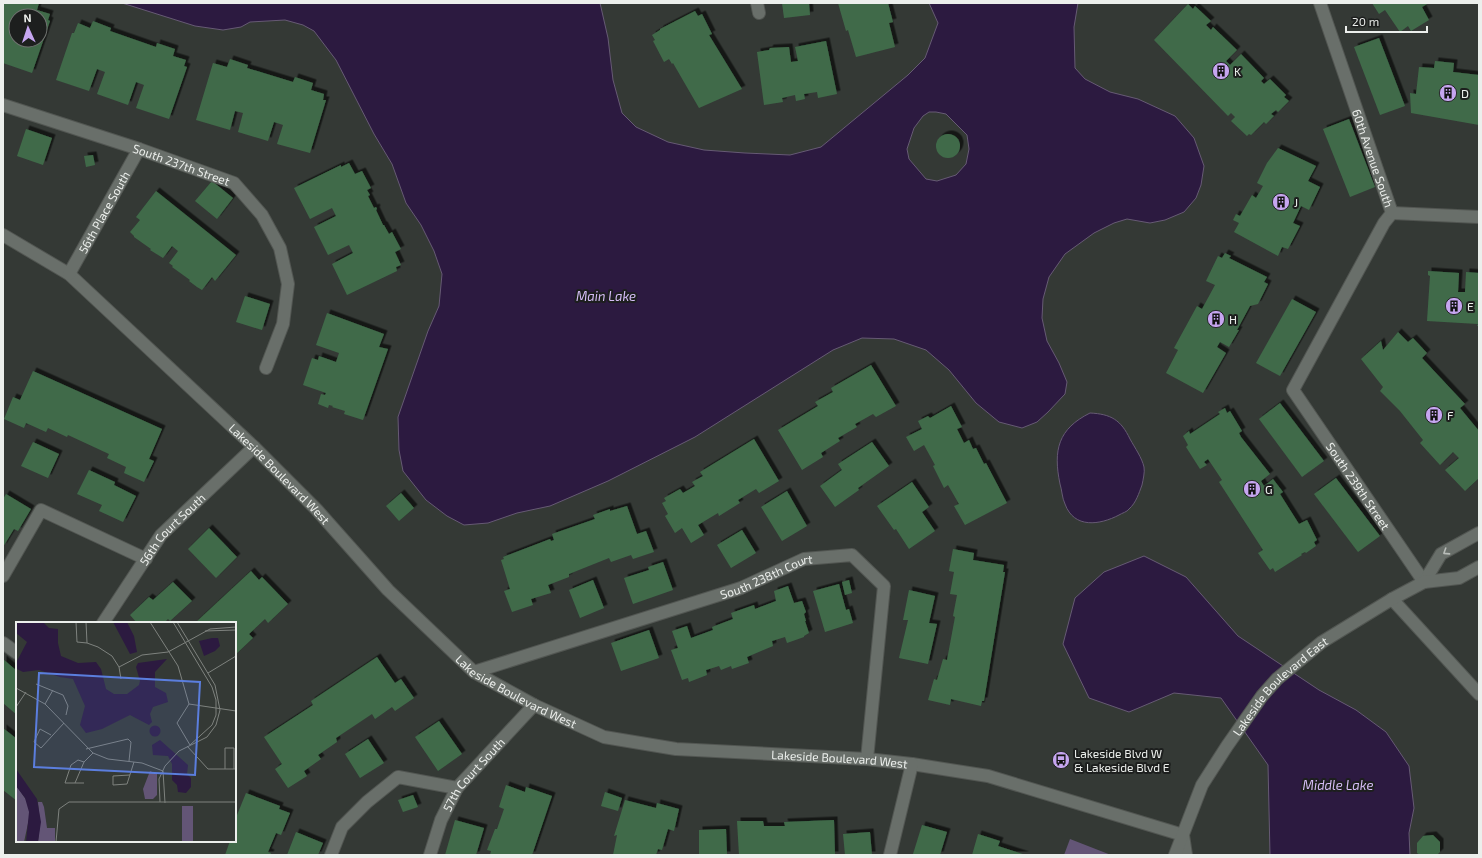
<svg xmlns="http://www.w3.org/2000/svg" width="1482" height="858" viewBox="0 0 1482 858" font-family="'Exo 2',sans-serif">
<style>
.green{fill:#635576}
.water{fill:#2c1a40;stroke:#665a74;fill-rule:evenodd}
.building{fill:#3f6b49;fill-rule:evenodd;filter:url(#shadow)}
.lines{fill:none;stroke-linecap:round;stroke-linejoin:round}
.street-casing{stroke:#525652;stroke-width:14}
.street{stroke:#696f6a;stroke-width:12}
.oneway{stroke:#b8bcb8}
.labels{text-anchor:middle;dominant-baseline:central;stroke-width:4;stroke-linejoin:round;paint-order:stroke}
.poi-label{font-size:12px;fill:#ecefec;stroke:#1d1f1e;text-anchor:start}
.street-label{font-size:12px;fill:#ecefec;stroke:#1d1f1e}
.water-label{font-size:13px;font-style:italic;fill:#d5bdf6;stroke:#1d1f1e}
.inset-road{fill:none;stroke:#7e827e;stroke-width:1}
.view{fill:#5b7ede;fill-opacity:0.15;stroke:#5b7ede;stroke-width:2}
.inset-edge{fill:none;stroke:#ecefec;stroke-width:2}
</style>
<defs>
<filter id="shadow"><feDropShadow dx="3.5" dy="-3.5" stdDeviation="0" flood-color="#0009"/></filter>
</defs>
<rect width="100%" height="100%" fill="#343935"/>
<polygon class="green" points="1070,839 1111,855 1064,855"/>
<g class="water">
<path d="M122 3H600L608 38 613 80 622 113 636 127 668 142 704 150 745 153 790 155 821 147 908 75 925 58 938 23 929 3H1078L1074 27 1075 68 1085 79 1110 92 1138 99 1175 116 1194 138 1204 166 1201 185 1196 198 1184 212 1165 220 1150 223 1127 219 1114 223 1094 233 1065 254 1049 277 1043 299 1042 318 1047 341 1059 363 1067 382 1065 394 1048 412 1037 422 1022 428 999 422 976 403 949 370 926 350 894 339 862 338 833 350 695 437 608 481 550 506 517 513 488 523 464 525 447 516 426 500 403 471 399 450 398 417 428 331 439 306 442 274 434 251 421 225 406 203 392 164 374 134 336 60 314 31 303 25 285 20 250 22 241 27 223 30 195 26ZM929 112H936L946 114 967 135 969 149 966 164 956 175 937 181 926 179 909 159 907 149 914 128 923 116Z"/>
<path d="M1090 413C1111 414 1121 420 1130 439 1135 448 1142 458 1144 467 1145 472 1143 480 1142 485 1139 493 1136 503 1129 509 1127 512 1122 513 1119 515 1100 525 1074 529 1065 504 1062 498 1062 490 1060 484 1053 450 1058 429 1090 413Z"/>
<polygon points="1144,556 1186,577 1238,636 1319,690 1356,710 1386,732 1409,766 1414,808 1409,833 1410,855 1270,855 1268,765 1221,698 1174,693 1129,712 1089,698 1063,644 1075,598 1104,572"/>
</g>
<g class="building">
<path d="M3 3H39L37 10 50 14 48 20 50 21 32 73 3 63ZM16 16H40V40H16Z"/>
<polygon points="782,3 809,3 810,15 784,18"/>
<polygon points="838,3 888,3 893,22 889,23 895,47 856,57 848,30 846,31"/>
<polygon points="1372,3 1429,3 1422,7 1429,20 1411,31 1408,26 1400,32 1385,10 1379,14"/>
<polygon points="1188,4 1193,9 1195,6 1211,21 1206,25 1211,30 1213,27 1237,50 1226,61 1230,65 1241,54 1264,78 1261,81 1264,84 1270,79 1286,95 1284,97 1289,101 1278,112 1276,110 1271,114 1274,116 1266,124 1264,122 1251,135 1249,134 1247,136 1231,121 1235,117 1231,113 1228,116 1154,40"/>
<polygon points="695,11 698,16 702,14 712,34 709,35 742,89 699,108 673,63 672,64 669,59 664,62 653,41 655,40 652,35 660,30 660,29"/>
<polygon points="93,21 111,28 110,31 156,47 157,43 175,49 173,56 186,60 184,66 187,67 169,119 136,108 144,85 136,82 128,105 97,94 105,72 97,69 89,91 56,80 72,33 74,33 78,23 90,28"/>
<polygon points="1379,38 1405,106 1380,115 1354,47"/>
<polygon points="826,41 837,94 818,98 817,92 804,94 805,99 796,101 795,95 782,98 783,102 764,105 757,52 769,50 770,48 789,47 791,62 798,61 795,47"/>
<polygon points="230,59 248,65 247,68 293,82 295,77 313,83 311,90 324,94 323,100 326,100 310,153 277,144 283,125 274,122 268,141 238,132 243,113 235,111 230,130 196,120 213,63 227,67"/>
<polygon points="1435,61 1454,63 1453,72 1479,75 1479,125 1411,113 1410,93 1416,94 1419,67 1434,68"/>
<polygon points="1349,119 1375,187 1350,197 1323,129"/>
<polygon points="26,129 52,138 43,165 17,156"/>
<circle cx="948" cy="146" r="12"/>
<polygon points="1278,148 1316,166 1308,181 1320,187 1309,210 1301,206 1293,223 1300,226 1288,249 1282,247 1278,256 1234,232 1239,223 1233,220 1236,214 1240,216 1252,195 1256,198 1263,186 1257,183 1267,163"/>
<polygon points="93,155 95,165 86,167 84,156"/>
<polygon points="349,163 355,174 362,171 371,188 367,190 370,195 368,196 374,208 376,207 377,209 376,210 383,225 384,225 389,234 392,232 401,249 395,252 401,265 396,267 397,271 347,295 332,264 353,253 349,245 328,255 314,227 336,216 332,208 310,219 294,188 341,165 341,167"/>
<polygon points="212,181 233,198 217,219 195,201"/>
<polygon points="156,191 236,255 215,281 212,277 202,290 197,287 189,281 190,280 172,267 173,266 169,263 178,251 172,246 163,258 150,250 151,249 134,237 134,236 130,232 140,220 136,217"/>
<polygon points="1225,253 1231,256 1229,258 1267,277 1264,282 1268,284 1258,304 1250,306 1237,330 1239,330 1229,347 1220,342 1217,347 1226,353 1203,393 1166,373 1178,350 1174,348 1197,306 1202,309 1215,285 1206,281 1218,256 1222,258"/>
<polygon points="1428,271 1459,273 1458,292 1465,292 1466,272 1479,273 1479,326 1477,326 1478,324 1427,321 1430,276 1428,275"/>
<polygon points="245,296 270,304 262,330 236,322"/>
<polygon points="1292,299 1316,312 1280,376 1256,363"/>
<polygon points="327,313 384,334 379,347 388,349 363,420 344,414 345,411 332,407 333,406 329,405 328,408 318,404 321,394 325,395 326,393 303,385 312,358 318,360 319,356 336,362 339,353 316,345"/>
<polygon points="1398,332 1408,342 1413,338 1427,353 1422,358 1465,404 1460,408 1479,431 1479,478 1465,491 1445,470 1459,458 1453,452 1440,465 1420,443 1423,440 1400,411 1380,391 1383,387 1361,359 1381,341 1383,350"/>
<polygon points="871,365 896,406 876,417 873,414 855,424 857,427 838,438 840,441 821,453 823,457 802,470 778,430 818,406 815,402 833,392 831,388"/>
<polygon points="33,371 162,429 149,459 154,461 144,482 124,473 126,467 107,458 109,454 68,435 67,437 48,428 46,432 26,423 24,428 4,419 13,397 20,400"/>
<polygon points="1280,403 1324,461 1302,477 1259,419"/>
<polygon points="951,406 962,427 957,429 964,443 969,440 973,449 976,448 984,464 986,463 1007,503 965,525 954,506 959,504 948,485 944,488 933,466 935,465 924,445 914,451 906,437 922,429 918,421 928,416 930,418"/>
<polygon points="1225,408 1227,413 1230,411 1242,431 1239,433 1241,437 1270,474 1261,481 1264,486 1273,479 1283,492 1280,494 1299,524 1307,520 1317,540 1314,542 1316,546 1306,553 1305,552 1301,554 1302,555 1275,572 1273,568 1270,570 1258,553 1263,550 1219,482 1222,480 1208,459 1204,462 1207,465 1200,469 1186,447 1188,445 1183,436 1189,431 1190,434 1220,414 1218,412"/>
<polygon points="754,439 779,481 759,493 756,489 738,500 740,503 719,516 718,513 698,525 704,535 691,543 682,528 675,533 665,516 668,514 662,503 666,501 664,498 680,489 683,493 695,486 692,482 703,476 700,472"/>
<polygon points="33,442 59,454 48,478 21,466"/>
<polygon points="872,442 889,466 858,488 859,490 835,507 820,486 842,470 838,464"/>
<polygon points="89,470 115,482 114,485 136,496 123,522 99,511 102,505 77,494"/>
<polygon points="1336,478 1380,536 1358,552 1314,494"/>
<polygon points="912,482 929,507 922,512 935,531 909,549 896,529 894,530 877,506"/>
<polygon points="787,491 807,526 782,541 761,507"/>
<polygon points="401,493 414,508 399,521 386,506"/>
<polygon points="6,494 31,509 18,531 14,529 3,547 3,499"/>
<polygon points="627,506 637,534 646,531 654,552 633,559 631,555 611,562 609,558 569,574 569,577 548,585 551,593 531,599 533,605 512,612 504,591 510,589 501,560 504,559 503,557 550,539 551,541 554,540 552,534 595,519 593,515 610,509 610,511"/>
<polygon points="209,528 237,557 216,578 188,549"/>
<polygon points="742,530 756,553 731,568 717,545"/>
<polygon points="953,549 974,553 973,560 1004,565 1003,572 1005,572 984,701 982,701 981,706 951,699 950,705 928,700 934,679 937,680 943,659 947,660 955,617 953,616 957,595 950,594 954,572 949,571"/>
<polygon points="663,562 673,590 633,604 624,578 649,570 648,567"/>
<polygon points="251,571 259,580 262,577 288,604 268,623 265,619 249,634 253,638 235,655 235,623 195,623"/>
<polygon points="593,580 604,608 580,618 569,590"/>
<polygon points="849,580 852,593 845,595 842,582"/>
<polygon points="173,582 192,601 170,621 168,619 164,623 137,623 130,615 149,597 153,600"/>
<polygon points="839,584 846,610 849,609 853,623 825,632 813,591"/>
<polygon points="788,586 794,603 802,601 806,612 804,614 806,621 805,621 809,633 804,636 804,637 787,643 785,637 772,641 773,646 747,657 749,663 732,669 731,666 721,670 719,666 706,670 707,675 689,682 688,678 682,680 671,650 678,648 672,631 687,626 691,638 713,630 712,627 733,619 731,613 754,605 755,609 776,601 774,591"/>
<polygon points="909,590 935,596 929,623 937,624 928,664 899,658 908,620 903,620"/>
<polygon points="649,630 659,658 621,671 611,643"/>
<polygon points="377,657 395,683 401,679 414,698 395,711 392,707 375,719 372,714 336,738 337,742 318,755 321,759 304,771 307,776 288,788 275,769 282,764 264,737 313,705 311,701"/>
<polygon points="3,659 17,671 17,715 3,703"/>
<polygon points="439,721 462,754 438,771 415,737"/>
<polygon points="3,728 17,739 17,801 3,790"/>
<polygon points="368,739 384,763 360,778 345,754"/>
<polygon points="506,785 525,792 526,787 552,796 532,855 490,855 491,851 487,850 495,829 497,829 504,809 499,807"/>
<polygon points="605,792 622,798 618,811 601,806"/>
<polygon points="246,793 280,806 279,809 290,813 281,835 276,833 268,852 271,853 270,855 225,855 230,841 235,841 235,820"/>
<polygon points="413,795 418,807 403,812 398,800"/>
<polygon points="625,800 656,808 657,803 679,809 674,831 668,829 662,850 658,849 656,855 613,855 617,835 614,836"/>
<polygon points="455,820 484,828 476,855 445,855"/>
<polygon points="834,820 835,855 739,855 737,821 763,821 764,826 785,826 784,822"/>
<polygon points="922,825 947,832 940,855 917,855 913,854"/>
<polygon points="726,829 727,855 699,855 699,830"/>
<polygon points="296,832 323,843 318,855 287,855"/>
<polygon points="870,832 872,855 845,855 843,834"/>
<polygon points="978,834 1000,841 998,846 1026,855 972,855"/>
<polygon points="1433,835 1440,842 1440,852 1437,855 1420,855 1417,853 1417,843 1423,836"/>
</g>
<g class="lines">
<defs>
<g id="street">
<polyline points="757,3 759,13"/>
<path id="s1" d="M1320 3 1392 213 1384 223 1293 390 1424 582"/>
<path id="s2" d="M3 105 139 149 234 183 262 215 280 248 288 284 283 324 266 368"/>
<polyline points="1392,213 1479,217"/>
<path id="s3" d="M3 235 69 274 254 447 317 510 388 590 474 672 534 705 604 737 676 749 867 759 912 764 988 776 1183 835"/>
<path id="s4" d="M69 274 139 149"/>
<polyline points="3,576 41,510 146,559"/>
<polyline points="1424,582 1441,554 1479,533"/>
<polyline points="1392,599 1479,694"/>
<path id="s5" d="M103 623 161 535 254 447"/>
<polyline points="3,643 17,653"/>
<path id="s6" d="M474 672 741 588 804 559 852 555 884 586 867 759"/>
<polyline points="1183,835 1186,855"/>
<polyline points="331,855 342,827 367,802 398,777 457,788"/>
<path id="s7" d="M430 855 441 820 457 788 534 705"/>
<polyline points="890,855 912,764"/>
<path id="s8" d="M1175 855 1202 785 1227 746 1262 696 1277 679 1322 642 1392 599 1424 582 1459 578 1479 567"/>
</g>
</defs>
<use href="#street" class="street-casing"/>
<use href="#street" class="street"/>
</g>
<defs><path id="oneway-chevron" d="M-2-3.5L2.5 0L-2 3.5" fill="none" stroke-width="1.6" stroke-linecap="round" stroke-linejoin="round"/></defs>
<use class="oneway" href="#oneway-chevron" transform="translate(1446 552) rotate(147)"/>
<defs>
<symbol id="building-disc" viewBox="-11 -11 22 22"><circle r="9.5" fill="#c6a6f0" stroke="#1d1f1e"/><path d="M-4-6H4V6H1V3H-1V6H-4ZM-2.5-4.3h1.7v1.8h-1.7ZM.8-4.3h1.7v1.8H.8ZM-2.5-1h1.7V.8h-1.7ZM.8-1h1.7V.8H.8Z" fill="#111"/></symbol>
<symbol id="bus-disc" viewBox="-11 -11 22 22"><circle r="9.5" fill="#c6a6f0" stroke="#1d1f1e"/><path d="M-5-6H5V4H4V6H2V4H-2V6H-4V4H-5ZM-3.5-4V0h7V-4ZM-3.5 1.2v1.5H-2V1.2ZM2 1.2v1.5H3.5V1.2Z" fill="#111"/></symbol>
</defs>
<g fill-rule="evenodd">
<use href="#building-disc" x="1211" y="61" width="20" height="20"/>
<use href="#building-disc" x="1438" y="83" width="20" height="20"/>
<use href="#building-disc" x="1271" y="192" width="20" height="20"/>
<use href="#building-disc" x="1444" y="296" width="20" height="20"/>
<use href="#building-disc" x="1206" y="309" width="20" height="20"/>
<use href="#building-disc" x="1424" y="405" width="20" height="20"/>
<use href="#building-disc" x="1242" y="479" width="20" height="20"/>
<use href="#bus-disc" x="1051" y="750" width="20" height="20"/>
</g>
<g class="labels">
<g class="poi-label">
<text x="1234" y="71">K</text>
<text x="1461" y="93">D</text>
<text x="1294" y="202">J</text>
<text x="1467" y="306">E</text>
<text x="1229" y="319">H</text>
<text x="1447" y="415">F</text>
<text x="1265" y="489">G</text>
<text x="1074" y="753">Lakeside Blvd W<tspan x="1074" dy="14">&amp; Lakeside Blvd E</tspan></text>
</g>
<g class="street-label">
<text stroke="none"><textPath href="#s1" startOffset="164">60th Avenue South</textPath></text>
<text stroke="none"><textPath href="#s2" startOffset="188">South 237th Street</textPath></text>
<text stroke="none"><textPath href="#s4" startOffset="71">56th Place South</textPath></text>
<text stroke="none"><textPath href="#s3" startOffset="367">Lakeside Boulevard West</textPath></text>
<text stroke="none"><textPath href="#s1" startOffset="541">South 239th Street</textPath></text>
<text stroke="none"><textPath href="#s5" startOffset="117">56th Court South</textPath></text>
<text stroke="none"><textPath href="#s6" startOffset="308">South 238th Court</textPath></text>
<text stroke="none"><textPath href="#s8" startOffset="202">Lakeside Boulevard East</textPath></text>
<text stroke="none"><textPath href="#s3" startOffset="691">Lakeside Boulevard West</textPath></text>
<text stroke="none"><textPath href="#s3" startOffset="1027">Lakeside Boulevard West</textPath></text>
<text stroke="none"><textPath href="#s7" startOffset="93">57th Court South</textPath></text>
</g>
<g class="water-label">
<text x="606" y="296">Main Lake</text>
<text x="1338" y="785">Middle Lake</text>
</g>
</g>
<g transform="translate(16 622)">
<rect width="220" height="220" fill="#343935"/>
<path d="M134 149 141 152V173L137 177H129L127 167ZM0 163 11 179 14 192 8 220H0ZM22 180H26L28 185 31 206H39V220H22L24 201ZM166 184H177V220H166Z" fill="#635576"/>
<path d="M0 0H27L33 6 42 7V21L45 34 62 41 80 40 85 47 90 67 98 72H111L123 63 124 59 120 45 122 41 151 37 139 50V65L150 71 152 80 137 85 134 92 136 100 133 103 114 93 86 107 70 111 64 103 69 84 57 57 44 55 23 48 7 50 1 47V39L11 20 0 11ZM97 0H111L118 14 121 30 114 32ZM196 16H202L204 24 199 29 188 34 183 19ZM133.5 109a5.5 5.5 0 1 1 11 0a5.5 5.5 0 1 1-11 0ZM144 118 172 143 171 152 175 156V165L170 171 162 170 161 163 156 158V142L152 134 137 133 136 123ZM0 147 21 177 25 200 22 220H10L13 190 9 176 0 164Z" fill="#2c1a40"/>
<path class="inset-road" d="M60 0 61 20 71 21M70 0 71 21 82 25 96 34 103 45 105 57M134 0 162 44 173 82 161 101 174 123M157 0 196 65 200 78V93L196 103 174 123M189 9 220 8M103 45 126 33 152 30 194 7 220 5M192 51 220 34M20 62 47 73 52 84 50 93M0 66 29 82 77 131 92 137 126 141 147 149M29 82 37 68M173 82 220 89M0 85 10 70M35 113 24 107 18 120 25 126 48 101M171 124 192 147H220M70 127 112 117 115 120 113 139M209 147V126H218V147M147 149 149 181M114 153 97 154V163L111 162 118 140M59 161 68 140 77 131M68 161H49L55 143 62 138 68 140M144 180 143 157 149 144 163 129 191 115 200 103 204 88 199 63 161 0M40 220 43 187 53 180H220"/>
<path class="view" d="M23 51 184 60 179 153 18 145Z"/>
<rect width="220" height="220" class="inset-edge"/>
</g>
<rect width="1482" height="858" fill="none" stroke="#ecefec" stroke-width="8"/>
<g transform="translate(28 28) rotate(357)"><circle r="19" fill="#1d1f1e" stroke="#707270"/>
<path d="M0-3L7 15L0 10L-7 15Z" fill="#c6a6f0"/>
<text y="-6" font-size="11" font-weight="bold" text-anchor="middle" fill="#ecefec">N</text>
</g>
<path d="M1346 26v6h81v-6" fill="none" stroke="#ecefec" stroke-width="2"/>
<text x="1352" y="26" font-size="12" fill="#ecefec" stroke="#1d1f1e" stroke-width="3" paint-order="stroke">20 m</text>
</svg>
